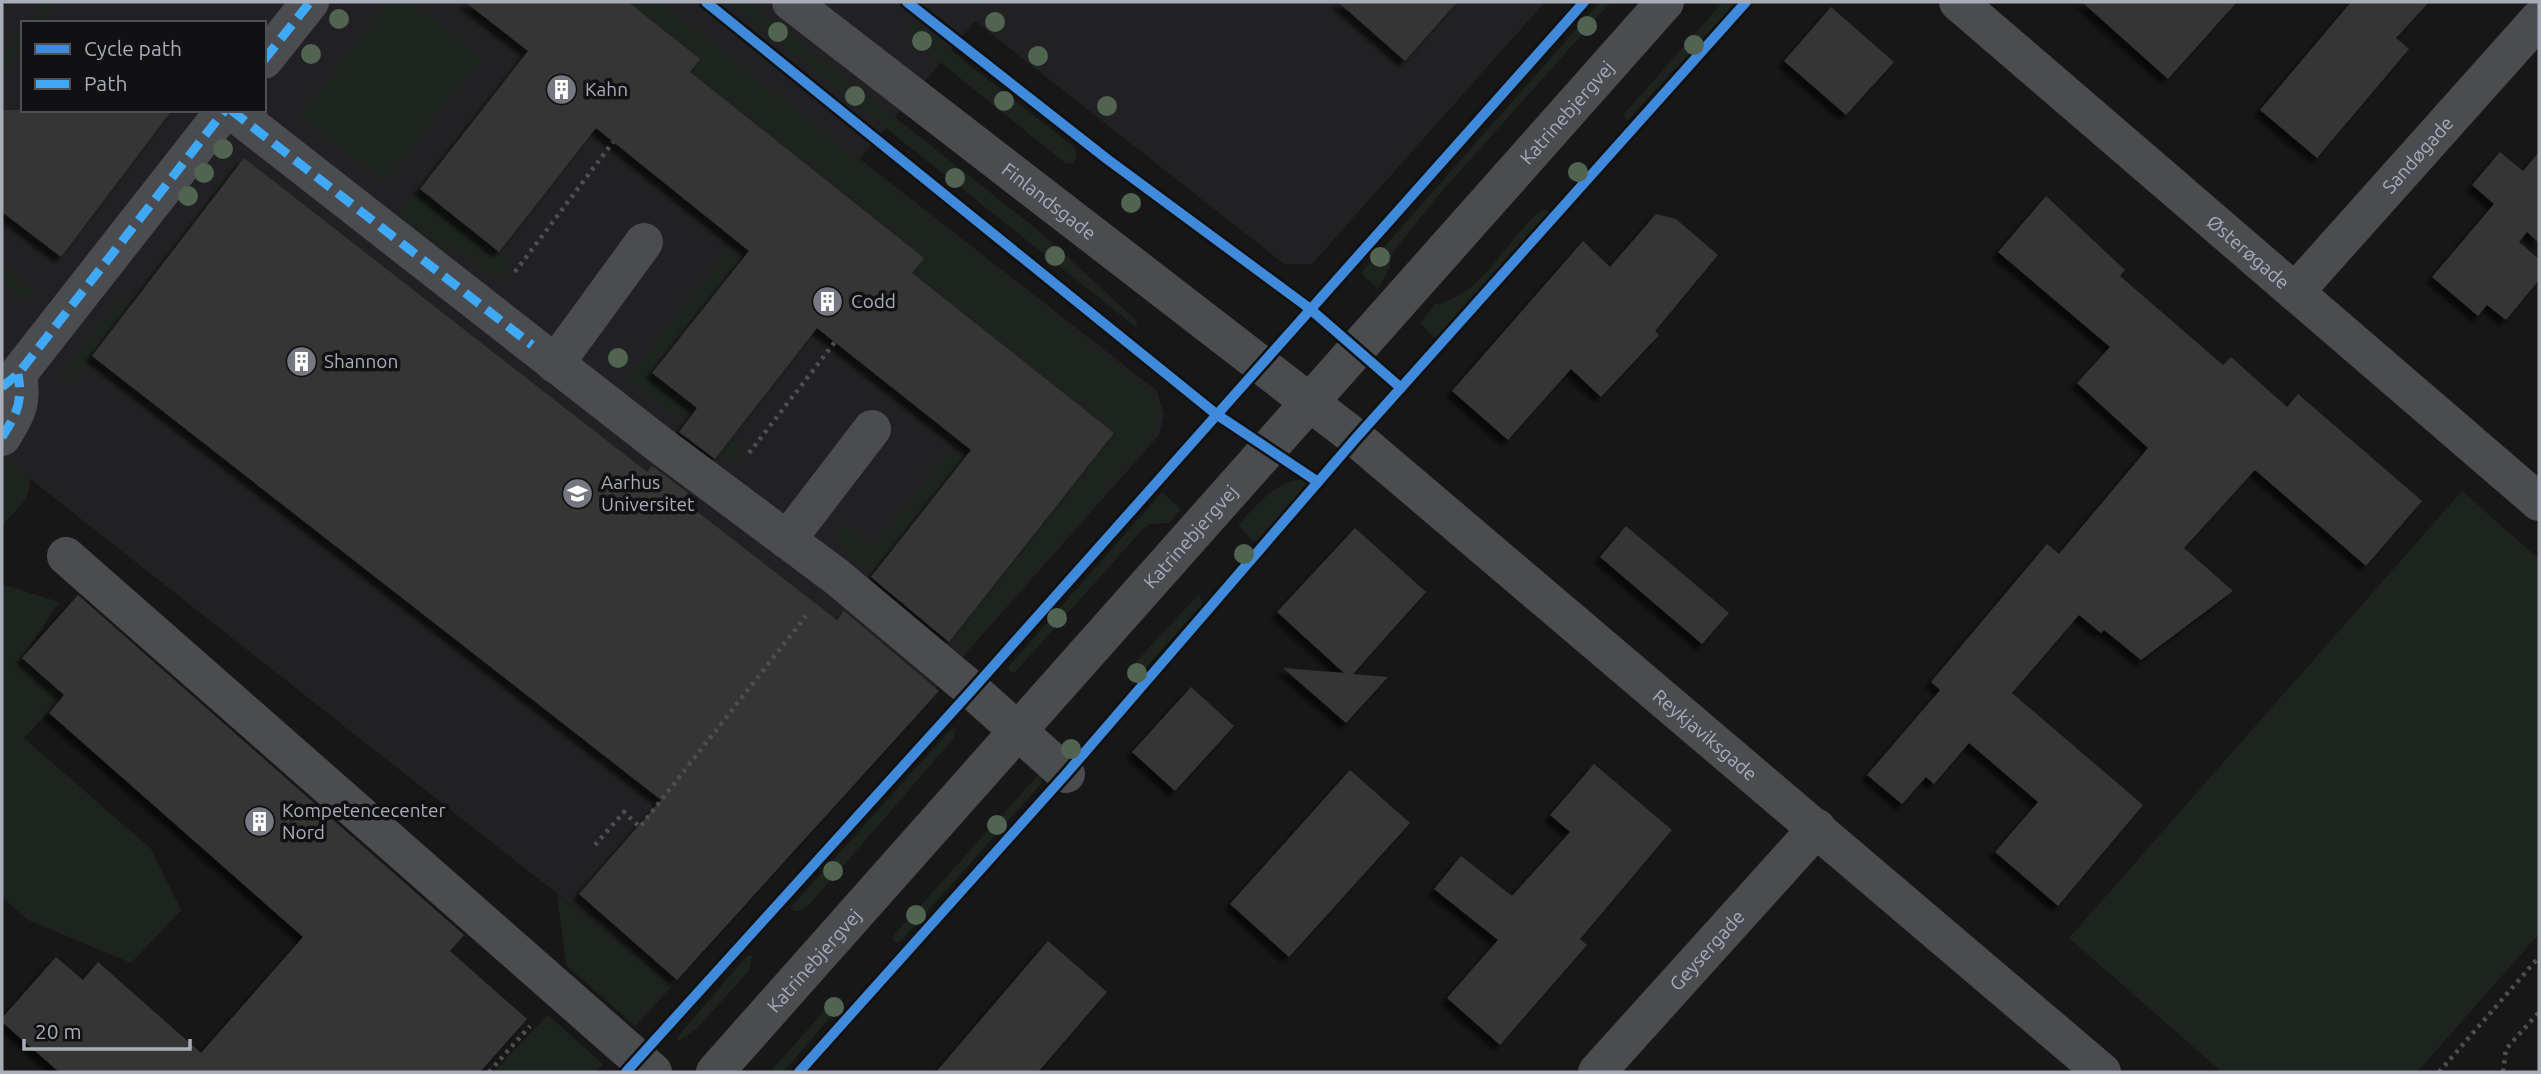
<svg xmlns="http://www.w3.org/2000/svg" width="2541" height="1074" viewBox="0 0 2541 1074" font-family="Ubuntu,sans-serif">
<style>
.built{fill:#212123;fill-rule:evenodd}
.green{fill:#1d241e}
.building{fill:#353536;filter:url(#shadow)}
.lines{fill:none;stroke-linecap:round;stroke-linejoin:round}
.path{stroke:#4d4e52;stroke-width:4.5;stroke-dasharray:3.5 5;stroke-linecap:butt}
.minor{stroke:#4b4c50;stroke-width:38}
.quiet{stroke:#3fa9f5;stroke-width:9;stroke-dasharray:18 9;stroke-linecap:butt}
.cycleway-casing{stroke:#111113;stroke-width:15}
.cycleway{stroke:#408adc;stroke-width:10}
.tree{fill:#506451}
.labels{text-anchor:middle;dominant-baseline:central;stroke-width:7;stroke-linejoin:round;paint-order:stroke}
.poi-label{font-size:19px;fill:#a8adb8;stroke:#111113;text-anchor:start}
.street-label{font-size:19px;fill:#a8adb8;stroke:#111113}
</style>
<defs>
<filter id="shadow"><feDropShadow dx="-6" dy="6" stdDeviation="2" flood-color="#0009"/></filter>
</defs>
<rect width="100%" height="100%" fill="#171717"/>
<path class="built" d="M2 2H1545L1312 264H1284L975 21 860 159 1157 391 1164 415 1159 435 673 985 29 478 2 509ZM23 23H264V110H23Z"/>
<g class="green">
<polygon points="43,2 56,2 40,23 27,23"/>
<polygon points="388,2 412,2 483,57 385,183 299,117"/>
<path d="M628 2H661L1156 395 1159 418 1148 443 969 649 841 549C837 538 836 534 844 524L874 547 951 448 965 459 966 620 1114 432 912 273 924 257 690 72 700 59Z"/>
<polygon points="727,2 749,2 1039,231 1137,321 1136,327"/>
<polygon points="1600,2 1611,2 1436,198 1393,252 1389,269 1378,289 1361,273"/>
<polygon points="1723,2 1737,2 1627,121 1624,114"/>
<polygon points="909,23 916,23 1074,147 1077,156 1072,164 1065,163 914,41 907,31"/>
<polygon points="23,28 23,45 2,73 2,55"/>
<polygon points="420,189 513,263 499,281 452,245 446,251 398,214"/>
<path d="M1543 209 1549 212 1436 340 1420 323 1435 304C1483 297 1506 237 1543 209Z"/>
<polygon points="735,240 749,251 692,404 745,448 733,463 627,379"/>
<polygon points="2,266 36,293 28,303 2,283"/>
<polygon points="124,295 133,302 69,385 60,378"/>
<path d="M2 458 29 478C33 499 15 511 2 525Z"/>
<path d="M1305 479 1310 483 1257 541 1251 539 1238 525C1258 504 1275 481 1305 479Z"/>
<polygon points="2462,491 2539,559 2539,934 2417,1072 2222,1072 2069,938"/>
<polygon points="1162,492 1181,510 1169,523 1149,524 1141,531 1015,672 1010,672 1008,667"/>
<polygon points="2,584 59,602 22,658 64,695 24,738 151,849 181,910 131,963 28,920 2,897"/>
<polygon points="1199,594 1202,605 1137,677 1132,678 1130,672 1135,663"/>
<polygon points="956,728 954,738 809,905 799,911 794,911 791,907 951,729"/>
<polygon points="1038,775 1042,778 1041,784 902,940 897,943 893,940 894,935"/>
<polygon points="557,894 673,985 635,1026 566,965"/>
<polygon points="747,956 752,956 749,971 695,1030 677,1042 679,1035"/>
<polygon points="836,998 842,998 841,1005 783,1072 770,1072"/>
<polygon points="548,1015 603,1064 596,1072 493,1072"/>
</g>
<g class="building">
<polygon points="465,2 628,2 700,59 690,72 924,258 912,273 1114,433 949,642 871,577 971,450 817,328 715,459 679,432 697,408 652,373 749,251 596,128 499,252 420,189 528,51"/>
<polygon points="1338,2 1457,2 1405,61"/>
<polygon points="2082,2 2237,2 2168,79"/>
<polygon points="2351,2 2429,2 2396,38 2409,49 2317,158 2260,110"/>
<polygon points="1831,7 1894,62 1846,115 1784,61"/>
<polygon points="2,110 172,110 61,257 2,212"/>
<polygon points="2500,152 2523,171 2539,152 2539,243 2527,232 2519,242 2539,259 2539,280 2506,320 2487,305 2478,316 2432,277 2494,204 2472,185"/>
<polygon points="244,158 647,472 652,466 688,493 682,500 837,620 844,611 939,691 677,980 579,894 661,800 92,356"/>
<polygon points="2046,196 2125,270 2120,276 2223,365 2231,357 2287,407 2298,394 2422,501 2366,566 2255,470 2184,548 2233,591 2141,660 2104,630 2101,633 2079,615 2012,693 2143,805 2058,906 1995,852 2038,802 1969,743 1934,784 1926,777 1902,804 1867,775 1940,690 1931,682 2047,544 2059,554 2148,448 2077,383 2110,347 1998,252"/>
<polygon points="1656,214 1676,219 1718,255 1655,331 1659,335 1601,397 1571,369 1508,440 1452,391 1583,241 1610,267"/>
<polygon points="1626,526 1729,613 1702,644 1600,557"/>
<polygon points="1355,528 1426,592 1353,674 1388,677 1346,723 1283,668 1344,673 1277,612"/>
<polygon points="78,595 464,935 450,951 527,1019 480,1072 59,1072 2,1022 2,1018 56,957 83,980 98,962 201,1053 303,937 49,713 64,695 22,658"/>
<polygon points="1191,687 1234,726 1175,791 1132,752"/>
<polygon points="1594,764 1672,830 1580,939 1587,945 1500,1045 1447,998 1498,940 1434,889 1461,856 1512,896 1570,832 1550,815"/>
<polygon points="1350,770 1410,823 1289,957 1230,904"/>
<polygon points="1048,941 1107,992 1038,1072 936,1072"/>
</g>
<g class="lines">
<g class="path">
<polyline points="515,272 613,142"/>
<polyline points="749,453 835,342"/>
<polyline points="595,845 624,812 640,827 806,616"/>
<polyline points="489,1072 530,1026"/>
<polyline points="2439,1072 2539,957"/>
<polyline points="2503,1072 2506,1049 2539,1012"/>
</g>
<g class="minor">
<path id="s1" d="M791 2 1356 438 2102 1072"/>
<path id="s2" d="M1958 2 2539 502"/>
<polyline points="264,60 310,2"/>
<polyline points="231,110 660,445 837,577 972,690 1066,774"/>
<path id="s3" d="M2295 292 2539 19"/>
<polyline points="555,364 644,242"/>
<polyline points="2,387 18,374 225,110"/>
<path d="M2 437C17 413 23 403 18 374"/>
<polyline points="787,540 872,429"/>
<polyline points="66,556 653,1072"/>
<path id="s4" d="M715 1072 1665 2"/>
<path id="s5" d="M1597 1072 1817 828"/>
</g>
<g class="quiet">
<polyline points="264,60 310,2"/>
<polyline points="231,110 532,345"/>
<polyline points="2,387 18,374 225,110"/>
<path d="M2 437C17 413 23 403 18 374"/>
</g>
<defs>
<g id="cycleway">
<polyline points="706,2 1216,414 1318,482"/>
<polyline points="907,2 1107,159 1309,308 1401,388"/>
<polyline points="626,1072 972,690 1584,2"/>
<polyline points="799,1072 1066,774 1356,438 1746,2"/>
</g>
</defs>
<use href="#cycleway" class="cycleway-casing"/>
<use href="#cycleway" class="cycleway"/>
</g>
<g class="tree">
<circle cx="339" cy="19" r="10"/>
<circle cx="995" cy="22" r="10"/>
<circle cx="1587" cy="26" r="10"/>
<circle cx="778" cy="32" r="10"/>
<circle cx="922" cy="41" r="10"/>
<circle cx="1694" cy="45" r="10"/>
<circle cx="311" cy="54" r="10"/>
<circle cx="1038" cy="56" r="10"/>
<circle cx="855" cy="96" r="10"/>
<circle cx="1004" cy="101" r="10"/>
<circle cx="1107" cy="106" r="10"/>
<circle cx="223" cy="149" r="10"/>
<circle cx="1578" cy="172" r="10"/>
<circle cx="204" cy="173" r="10"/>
<circle cx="955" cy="178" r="10"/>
<circle cx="188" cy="196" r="10"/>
<circle cx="1131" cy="203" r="10"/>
<circle cx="1055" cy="256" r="10"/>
<circle cx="1380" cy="257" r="10"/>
<circle cx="618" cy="358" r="10"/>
<circle cx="1244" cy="554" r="10"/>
<circle cx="1057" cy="618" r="10"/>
<circle cx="1137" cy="673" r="10"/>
<circle cx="1071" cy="749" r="10"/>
<circle cx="997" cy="825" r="10"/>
<circle cx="833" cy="871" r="10"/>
<circle cx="916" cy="915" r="10"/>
<circle cx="834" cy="1007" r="10"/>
</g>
<defs>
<symbol id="building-disc" viewBox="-11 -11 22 22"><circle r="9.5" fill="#757880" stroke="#111113"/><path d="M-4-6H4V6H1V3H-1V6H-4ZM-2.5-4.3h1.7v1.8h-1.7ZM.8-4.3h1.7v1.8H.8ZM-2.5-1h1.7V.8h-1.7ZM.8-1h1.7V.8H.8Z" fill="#fff"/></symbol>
<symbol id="university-disc" viewBox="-11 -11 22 22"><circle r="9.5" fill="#757880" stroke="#111113"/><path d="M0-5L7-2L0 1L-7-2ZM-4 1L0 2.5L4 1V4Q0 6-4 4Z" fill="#fff"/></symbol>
</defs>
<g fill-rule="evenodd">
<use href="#building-disc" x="544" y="72" width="35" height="35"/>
<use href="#building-disc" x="810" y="284" width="35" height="35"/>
<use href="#building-disc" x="284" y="344" width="35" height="35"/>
<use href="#university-disc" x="560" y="476" width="35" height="35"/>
<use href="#building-disc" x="242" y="804" width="35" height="35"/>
</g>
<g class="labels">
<g class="poi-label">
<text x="585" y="89">Kahn</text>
<text x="851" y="301">Codd</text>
<text x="324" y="361">Shannon</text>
<text x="601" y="482">Aarhus<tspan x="601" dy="22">Universitet</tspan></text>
<text x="282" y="810">Kompetencecenter<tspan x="282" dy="22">Nord</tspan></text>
</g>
<g class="street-label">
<text stroke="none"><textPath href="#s4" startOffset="1283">Katrinebjergvej</textPath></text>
<text stroke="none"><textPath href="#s3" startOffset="184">Sandøgade</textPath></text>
<text stroke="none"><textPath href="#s1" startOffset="326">Finlandsgade</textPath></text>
<text stroke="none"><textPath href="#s2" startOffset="383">Østerøgade</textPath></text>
<text stroke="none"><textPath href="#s4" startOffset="716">Katrinebjergvej</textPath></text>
<text stroke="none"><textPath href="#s1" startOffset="1172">Reykjaviksgade</textPath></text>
<text stroke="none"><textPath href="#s5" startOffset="164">Geysergade</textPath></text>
<text stroke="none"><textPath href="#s4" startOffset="149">Katrinebjergvej</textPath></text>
</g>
</g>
<rect width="2541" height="1074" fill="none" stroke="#a8adb8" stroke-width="7"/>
<rect x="21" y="21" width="245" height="91" fill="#111113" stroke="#4d4f55" stroke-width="2"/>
<rect x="35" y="44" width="35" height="10" fill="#408adc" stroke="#4d4f55" stroke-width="2"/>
<text x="84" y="56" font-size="21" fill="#a8adb8">Cycle path</text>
<rect x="35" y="79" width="35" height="10" fill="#3fa9f5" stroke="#4d4f55" stroke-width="2"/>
<text x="84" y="91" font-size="21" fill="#a8adb8">Path</text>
<path d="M24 1039v10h166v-10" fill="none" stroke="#a8adb8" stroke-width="3.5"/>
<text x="35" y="1039" font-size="21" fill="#a8adb8" stroke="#111113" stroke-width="5" paint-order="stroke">20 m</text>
</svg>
